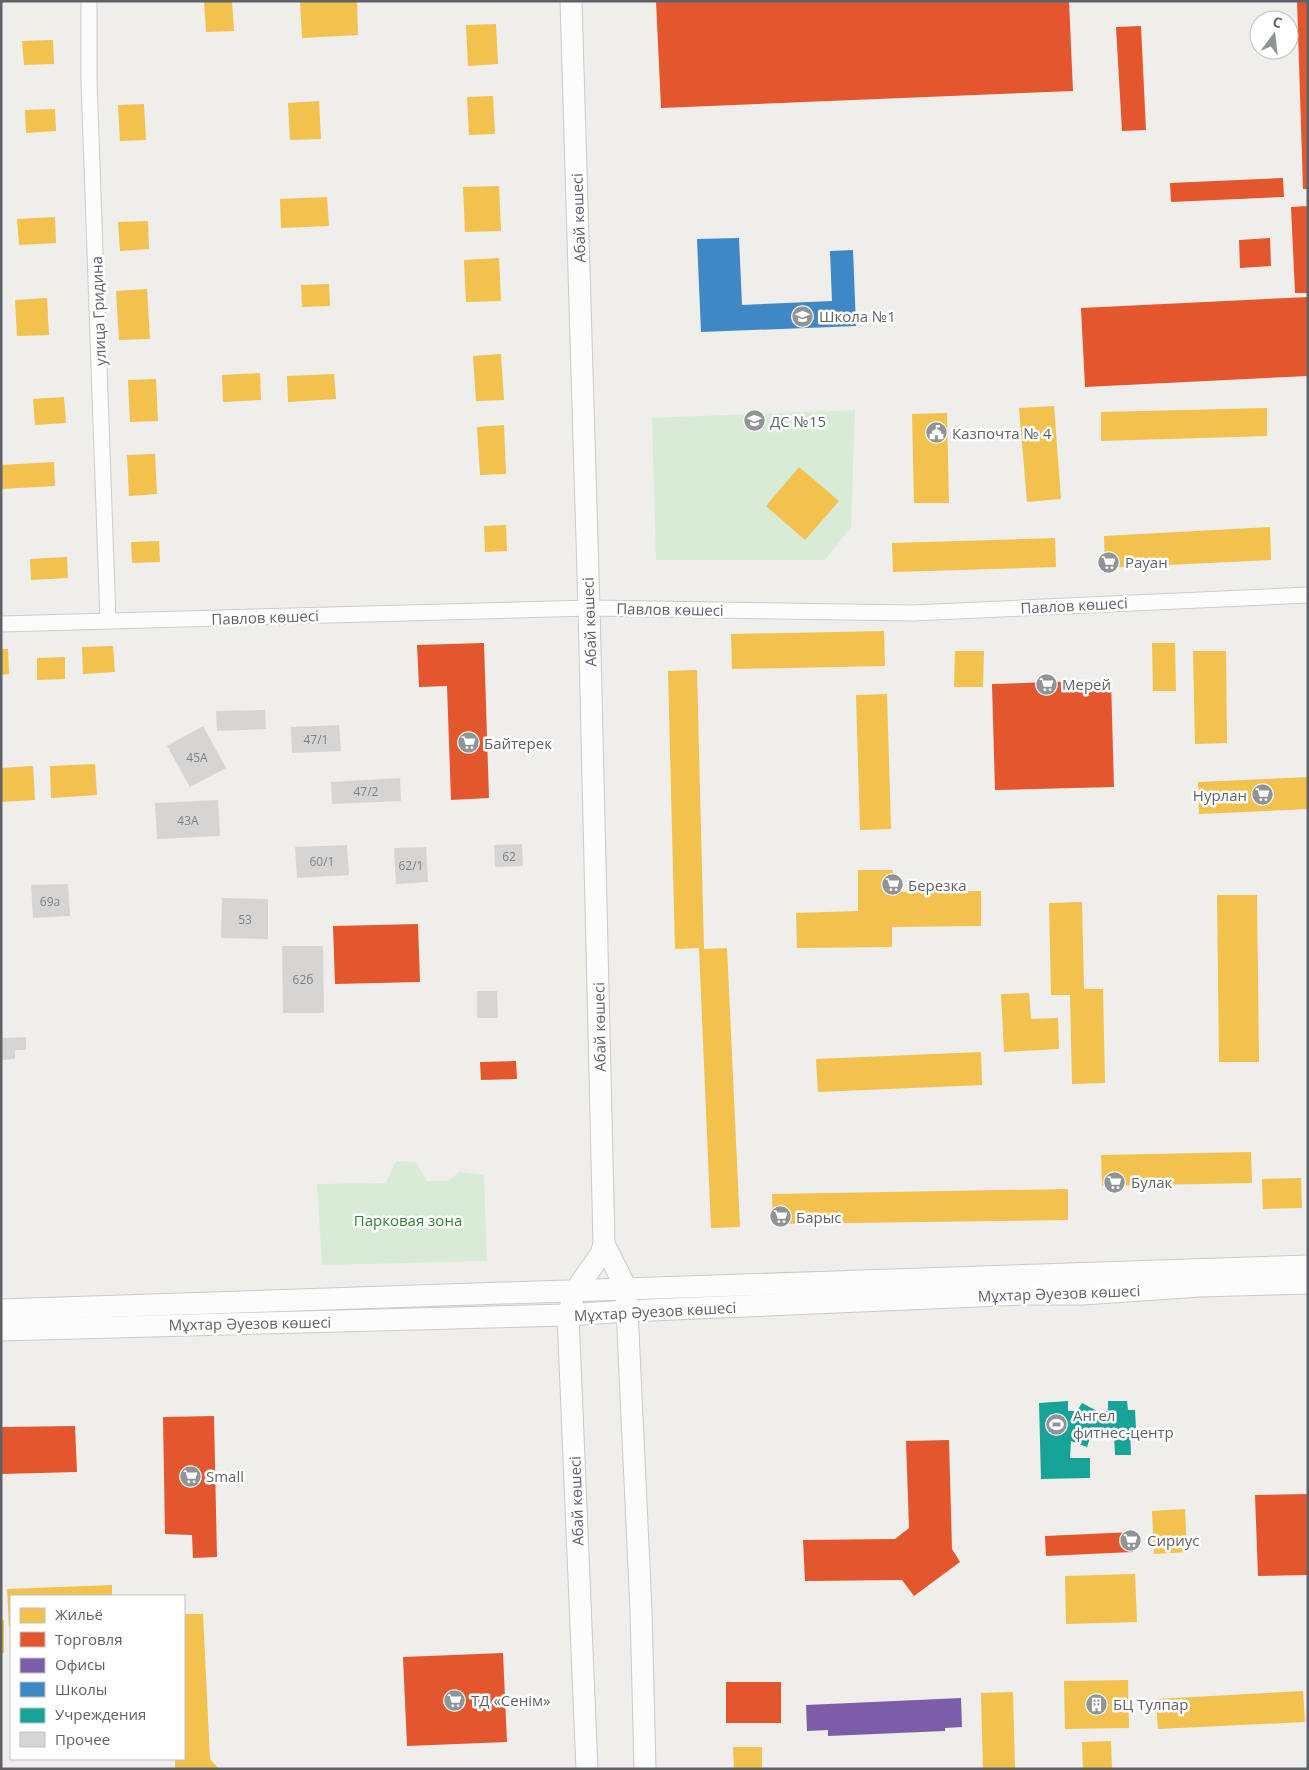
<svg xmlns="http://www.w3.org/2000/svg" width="1309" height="1770" viewBox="0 0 1309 1770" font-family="'Open Sans',sans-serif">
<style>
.green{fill:#d8ebd6}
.homes{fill:#f2c14e}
.shops{fill:#e4572e}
.offices{fill:#7b5ea7}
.schools{fill:#3f88c5}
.public{fill:#17a398}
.building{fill:#d6d5d3}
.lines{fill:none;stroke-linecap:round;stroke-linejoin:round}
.minor-casing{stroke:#cbcccc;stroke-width:17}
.secondary-casing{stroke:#cacacb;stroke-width:23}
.minor{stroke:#fdfcfc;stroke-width:15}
.secondary{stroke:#fdfcfc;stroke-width:21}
.labels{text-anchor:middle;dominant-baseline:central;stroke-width:5;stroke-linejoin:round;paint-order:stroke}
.number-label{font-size:12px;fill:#7e8184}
.street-label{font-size:15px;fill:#5f6368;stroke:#fff}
.poi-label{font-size:15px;fill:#5f6368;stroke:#fff;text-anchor:start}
.park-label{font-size:15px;fill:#348238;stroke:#fff}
</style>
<rect width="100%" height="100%" fill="#efeeea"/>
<g class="green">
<polygon points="855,410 851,527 825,560 656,560 652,418"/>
<polygon points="396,1161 416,1162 427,1181 448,1181 459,1172 484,1175 487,1261 322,1265 317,1184 386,1183"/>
</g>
<g class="homes">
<polygon points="204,1 232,1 234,31 206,32"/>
<polygon points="300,1 357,1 358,35 302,38"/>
<polygon points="496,24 498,64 468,66 466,25"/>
<polygon points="53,40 54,64 24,65 22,41"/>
<polygon points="493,96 495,134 469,135 467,97"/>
<polygon points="319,101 321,139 290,140 288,103"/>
<polygon points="144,104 146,140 120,141 118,105"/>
<polygon points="55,109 56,131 26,133 25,110"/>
<polygon points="499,186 501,231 465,232 463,187"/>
<polygon points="327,197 329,226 281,228 280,199"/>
<polygon points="55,217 56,243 19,245 17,219"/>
<polygon points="148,221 149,249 120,251 118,222"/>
<polygon points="499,258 501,301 466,302 464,260"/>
<polygon points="329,284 330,306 302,307 301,285"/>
<polygon points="147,289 150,339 119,340 116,291"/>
<polygon points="47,298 49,335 17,336 15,300"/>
<polygon points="501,354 504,400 476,401 473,356"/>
<polygon points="260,373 261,400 223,402 222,375"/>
<polygon points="334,374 336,399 288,402 287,376"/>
<polygon points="156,379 158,421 130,422 128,380"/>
<polygon points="64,397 66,423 35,425 33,399"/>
<polygon points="1054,406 1061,499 1027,502 1019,408"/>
<polygon points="1267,408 1267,436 1101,441 1101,412"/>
<polygon points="947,413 949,503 914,503 912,414"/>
<polygon points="504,425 506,474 480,475 477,427"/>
<polygon points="155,454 157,494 129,496 127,455"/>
<polygon points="54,462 55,486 1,489 1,465"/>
<polygon points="799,467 839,501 805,540 766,506"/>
<polygon points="506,525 507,551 485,552 484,526"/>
<polygon points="1270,527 1271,560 1105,568 1104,536"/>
<polygon points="1055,538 1056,567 893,572 892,543"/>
<polygon points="159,541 160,562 132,563 131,542"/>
<polygon points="67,557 68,578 31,580 30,559"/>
<polygon points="884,631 885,666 732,669 731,634"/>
<polygon points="1152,643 1175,643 1176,691 1153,691"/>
<polygon points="113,646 115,672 83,674 82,647"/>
<polygon points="1,649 8,649 9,674 1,675"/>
<polygon points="955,651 984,651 983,687 954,687"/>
<polygon points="1193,651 1226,651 1227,743 1195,744"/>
<polygon points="65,657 65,679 37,680 37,658"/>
<polygon points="697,670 704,949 727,948 740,1227 711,1228 699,948 675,949 668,671"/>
<polygon points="887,694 891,829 860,830 856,695"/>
<polygon points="95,764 97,795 51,798 50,766"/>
<polygon points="33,766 35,800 1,802 1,768"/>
<polygon points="1308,777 1308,809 1199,814 1198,782"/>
<polygon points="858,870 893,870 893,892 981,891 981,926 892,927 892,947 797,948 796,913 858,911"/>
<polygon points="1217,895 1257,895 1259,1062 1219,1062"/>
<polygon points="1082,902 1084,989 1103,989 1105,1083 1072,1084 1070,995 1051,995 1049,903"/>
<polygon points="1029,993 1031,1019 1058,1018 1059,1049 1004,1052 1001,994"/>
<polygon points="981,1052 982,1085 818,1092 816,1059"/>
<polygon points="1251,1152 1252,1183 1102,1186 1101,1155"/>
<polygon points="1301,1178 1302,1208 1263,1209 1262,1179"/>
<polygon points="1068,1189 1068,1220 773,1224 772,1194"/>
<polygon points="1185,1509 1187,1552 1154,1554 1152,1511"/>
<polygon points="1135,1574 1137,1622 1066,1624 1065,1576"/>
<polygon points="112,1585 112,1596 11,1596 11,1626 9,1627 7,1589"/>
<polygon points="184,1614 203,1614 210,1759 219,1769 175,1769 175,1759 184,1759"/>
<polygon points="4,1620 4,1653 1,1653 1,1621"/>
<polygon points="1128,1680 1129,1728 1065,1729 1064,1681"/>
<polygon points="1303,1691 1305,1722 1158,1729 1156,1699"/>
<polygon points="1013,1692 1015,1769 983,1769 981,1693"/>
<polygon points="1111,1741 1112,1769 1083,1769 1082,1742"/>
<polygon points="733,1747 762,1747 762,1769 734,1769"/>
</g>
<g class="shops">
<polygon points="656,1 1069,1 1073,91 661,108"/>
<polygon points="1297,1 1308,1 1308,189 1303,189"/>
<polygon points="1141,26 1146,130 1122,131 1116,27"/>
<polygon points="1283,178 1284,197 1171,202 1170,183"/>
<polygon points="1308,206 1308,293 1295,293 1291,207"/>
<polygon points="1270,238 1271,266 1240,268 1239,240"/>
<polygon points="1308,297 1308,376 1085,387 1081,308"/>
<polygon points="484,643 489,798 451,800 447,686 419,687 417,645"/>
<polygon points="1111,680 1114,787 995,790 992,684"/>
<polygon points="418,924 420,982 335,984 333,926"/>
<polygon points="516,1061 517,1079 481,1080 480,1062"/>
<polygon points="214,1416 217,1557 193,1558 192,1535 165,1534 163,1417"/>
<polygon points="75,1426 77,1472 1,1474 1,1427"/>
<polygon points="949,1440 952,1549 960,1562 914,1596 902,1580 805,1581 803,1540 895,1539 909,1528 906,1441"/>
<polygon points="1308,1494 1308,1575 1258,1576 1255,1495"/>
<polygon points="1133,1532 1133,1552 1046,1556 1045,1536"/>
<polygon points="503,1653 507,1742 407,1746 403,1657"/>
<rect x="726" y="1682" width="55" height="41"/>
</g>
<polygon class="offices" points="961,1698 962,1727 945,1728 945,1731 828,1736 828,1730 807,1731 806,1705"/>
<polygon class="schools" points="739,238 742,305 832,301 830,251 853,250 856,326 701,332 697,239"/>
<polygon class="public" points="1068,1401 1068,1411 1077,1411 1082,1403 1097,1411 1108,1411 1108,1401 1127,1401 1128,1410 1135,1410 1136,1429 1130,1429 1131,1455 1115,1455 1114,1434 1106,1435 1105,1428 1093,1429 1087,1447 1071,1441 1070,1458 1090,1458 1090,1478 1041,1479 1039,1403"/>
<g class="building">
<polygon points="265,710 266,729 217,731 216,711"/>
<polygon points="339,725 341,751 292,753 291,727"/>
<polygon points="203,726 226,768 190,787 167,746"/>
<polygon points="400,778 401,801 332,804 331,782"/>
<polygon points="218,800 220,836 157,839 155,803"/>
<polygon points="522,844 523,866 495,867 494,845"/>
<polygon points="347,845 349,875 297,878 295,847"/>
<polygon points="426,847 428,882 396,884 394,848"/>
<polygon points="68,884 70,916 33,918 31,885"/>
<polygon points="222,898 268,899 268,939 221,938"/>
<polygon points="282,946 323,946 324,1013 283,1013"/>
<polygon points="477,991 497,991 498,1018 477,1018"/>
<polygon points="26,1037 26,1050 15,1050 15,1059 2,1060 2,1038"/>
</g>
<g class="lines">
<defs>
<g id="minor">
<polyline points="89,1 89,81 108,621"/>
<polyline points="1,624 589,608 913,613 1308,595"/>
</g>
<g id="secondary">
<polyline points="571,1 589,608 604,1244 601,1254 575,1291 568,1315 587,1769"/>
<polyline points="604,1244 626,1288 641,1610 645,1769"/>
<polyline points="1,1310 1308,1266"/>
<polyline points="1,1330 568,1315 627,1311 1023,1294 1083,1294 1200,1286 1308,1283"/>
</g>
</defs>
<use href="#minor" class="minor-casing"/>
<use href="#secondary" class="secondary-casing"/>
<use href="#minor" class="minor"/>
<use href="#secondary" class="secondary"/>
</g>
<defs>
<symbol id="school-disc" viewBox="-11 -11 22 22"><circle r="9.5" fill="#919496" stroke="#fff"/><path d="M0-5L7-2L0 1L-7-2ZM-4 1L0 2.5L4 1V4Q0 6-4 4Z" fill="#fff"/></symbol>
<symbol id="civic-disc" viewBox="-11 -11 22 22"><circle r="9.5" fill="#919496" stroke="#fff"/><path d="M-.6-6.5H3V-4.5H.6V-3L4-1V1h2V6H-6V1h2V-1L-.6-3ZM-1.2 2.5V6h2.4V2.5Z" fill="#fff"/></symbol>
<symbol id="supermarket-disc" viewBox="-11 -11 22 22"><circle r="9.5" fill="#919496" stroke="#fff"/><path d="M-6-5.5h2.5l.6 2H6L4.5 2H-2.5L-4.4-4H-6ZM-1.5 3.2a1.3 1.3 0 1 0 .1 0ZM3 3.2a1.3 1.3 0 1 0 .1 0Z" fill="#fff"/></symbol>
<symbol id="stadium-disc" viewBox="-11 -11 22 22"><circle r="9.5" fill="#919496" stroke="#fff"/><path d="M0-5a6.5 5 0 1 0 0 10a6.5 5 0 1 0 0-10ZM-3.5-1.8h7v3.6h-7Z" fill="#fff"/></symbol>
<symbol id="building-disc" viewBox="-11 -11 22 22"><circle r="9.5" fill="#919496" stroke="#fff"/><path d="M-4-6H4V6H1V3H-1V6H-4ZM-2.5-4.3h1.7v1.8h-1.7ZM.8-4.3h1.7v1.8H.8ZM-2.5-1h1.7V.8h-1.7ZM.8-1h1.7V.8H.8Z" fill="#fff"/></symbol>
</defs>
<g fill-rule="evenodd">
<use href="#school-disc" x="790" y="304" width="25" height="25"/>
<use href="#school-disc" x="742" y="408" width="25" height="25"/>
<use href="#civic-disc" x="924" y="420" width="25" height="25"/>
<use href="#supermarket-disc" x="1096" y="550" width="25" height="25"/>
<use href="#supermarket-disc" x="1034" y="672" width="25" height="25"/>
<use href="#supermarket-disc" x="456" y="730" width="25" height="25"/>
<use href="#supermarket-disc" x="1250" y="782" width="25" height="25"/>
<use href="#supermarket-disc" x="880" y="872" width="25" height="25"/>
<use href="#supermarket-disc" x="1102" y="1170" width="25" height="25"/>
<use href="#supermarket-disc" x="768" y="1204" width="25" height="25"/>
<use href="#stadium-disc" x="1044" y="1412" width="25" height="25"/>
<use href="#supermarket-disc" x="178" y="1464" width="25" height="25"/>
<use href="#supermarket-disc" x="1118" y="1528" width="25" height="25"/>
<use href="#supermarket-disc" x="442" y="1688" width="25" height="25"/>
<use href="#building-disc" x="1084" y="1692" width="25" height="25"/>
</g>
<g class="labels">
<g class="number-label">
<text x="316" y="739">47/1</text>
<text x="197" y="757">45А</text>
<text x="366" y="791">47/2</text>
<text x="188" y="820">43А</text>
<text x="509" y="856">62</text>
<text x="322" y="861">60/1</text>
<text x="411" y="865">62/1</text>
<text x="50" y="901">69а</text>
<text x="245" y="919">53</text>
<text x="303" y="979">62б</text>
</g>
<g class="street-label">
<text transform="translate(578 218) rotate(-92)">Абай көшесі</text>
<text transform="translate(98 311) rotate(-92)">улица Гридина</text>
<text transform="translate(1074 605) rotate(-3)">Павлов көшесі</text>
<text transform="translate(670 609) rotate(1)">Павлов көшесі</text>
<text transform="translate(265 617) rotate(-2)">Павлов көшесі</text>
<text transform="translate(589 622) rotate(-92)">Абай көшесі</text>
<text transform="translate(599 1027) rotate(-91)">Абай көшесі</text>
<text transform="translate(1059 1293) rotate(-2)">Мұхтар Әуезов көшесі</text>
<text transform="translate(655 1311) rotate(-3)">Мұхтар Әуезов көшесі</text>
<text transform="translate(250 1323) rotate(-1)">Мұхтар Әуезов көшесі</text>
<text transform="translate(576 1501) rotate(-92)">Абай көшесі</text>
</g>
<g class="poi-label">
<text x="819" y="316">Школа №1</text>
<text x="770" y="421">ДС №15</text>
<text x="952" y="433">Казпочта № 4</text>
<text x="1125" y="562">Рауан</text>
<text x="1062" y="684">Мерей</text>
<text x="484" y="743">Байтерек</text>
<text x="1247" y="795" text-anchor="end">Нурлан</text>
<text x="908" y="885">Березка</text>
<text x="1131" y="1182">Булак</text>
<text x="796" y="1217">Барыс</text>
<text x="1073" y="1415">Ангел<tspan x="1073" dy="17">фитнес-центр</tspan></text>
<text x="206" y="1476">Small</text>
<text x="1147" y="1540">Сириус</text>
<text x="471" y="1700">ТД «Сенім»</text>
<text x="1113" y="1704">БЦ Тулпар</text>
</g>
<g class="park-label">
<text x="408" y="1220">Парковая зона</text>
</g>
</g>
<rect width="1309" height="1770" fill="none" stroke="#5f6368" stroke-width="5"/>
<rect x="10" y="1595" width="175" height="165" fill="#ffffff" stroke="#bfc1c3"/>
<rect x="20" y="1608" width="25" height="15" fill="#f2c14e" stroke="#bfc1c3"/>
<text x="55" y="1620" font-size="15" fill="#5f6368">Жильё</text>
<rect x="20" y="1632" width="25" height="15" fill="#e4572e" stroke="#bfc1c3"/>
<text x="55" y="1645" font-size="15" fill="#5f6368">Торговля</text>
<rect x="20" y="1658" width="25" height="15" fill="#7b5ea7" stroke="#bfc1c3"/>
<text x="55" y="1670" font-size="15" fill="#5f6368">Офисы</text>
<rect x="20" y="1682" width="25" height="15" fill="#3f88c5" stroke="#bfc1c3"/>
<text x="55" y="1695" font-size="15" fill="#5f6368">Школы</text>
<rect x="20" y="1708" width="25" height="15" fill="#17a398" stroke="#bfc1c3"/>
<text x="55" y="1720" font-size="15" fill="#5f6368">Учреждения</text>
<rect x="20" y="1732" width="25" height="15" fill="#d6d5d3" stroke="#bfc1c3"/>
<text x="55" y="1745" font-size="15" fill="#5f6368">Прочее</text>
<g transform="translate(1274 35) rotate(15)"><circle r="24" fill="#ffffff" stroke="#bfc1c3"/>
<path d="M0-4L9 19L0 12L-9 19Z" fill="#919496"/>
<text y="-8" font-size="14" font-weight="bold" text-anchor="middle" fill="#5f6368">С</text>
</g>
</svg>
